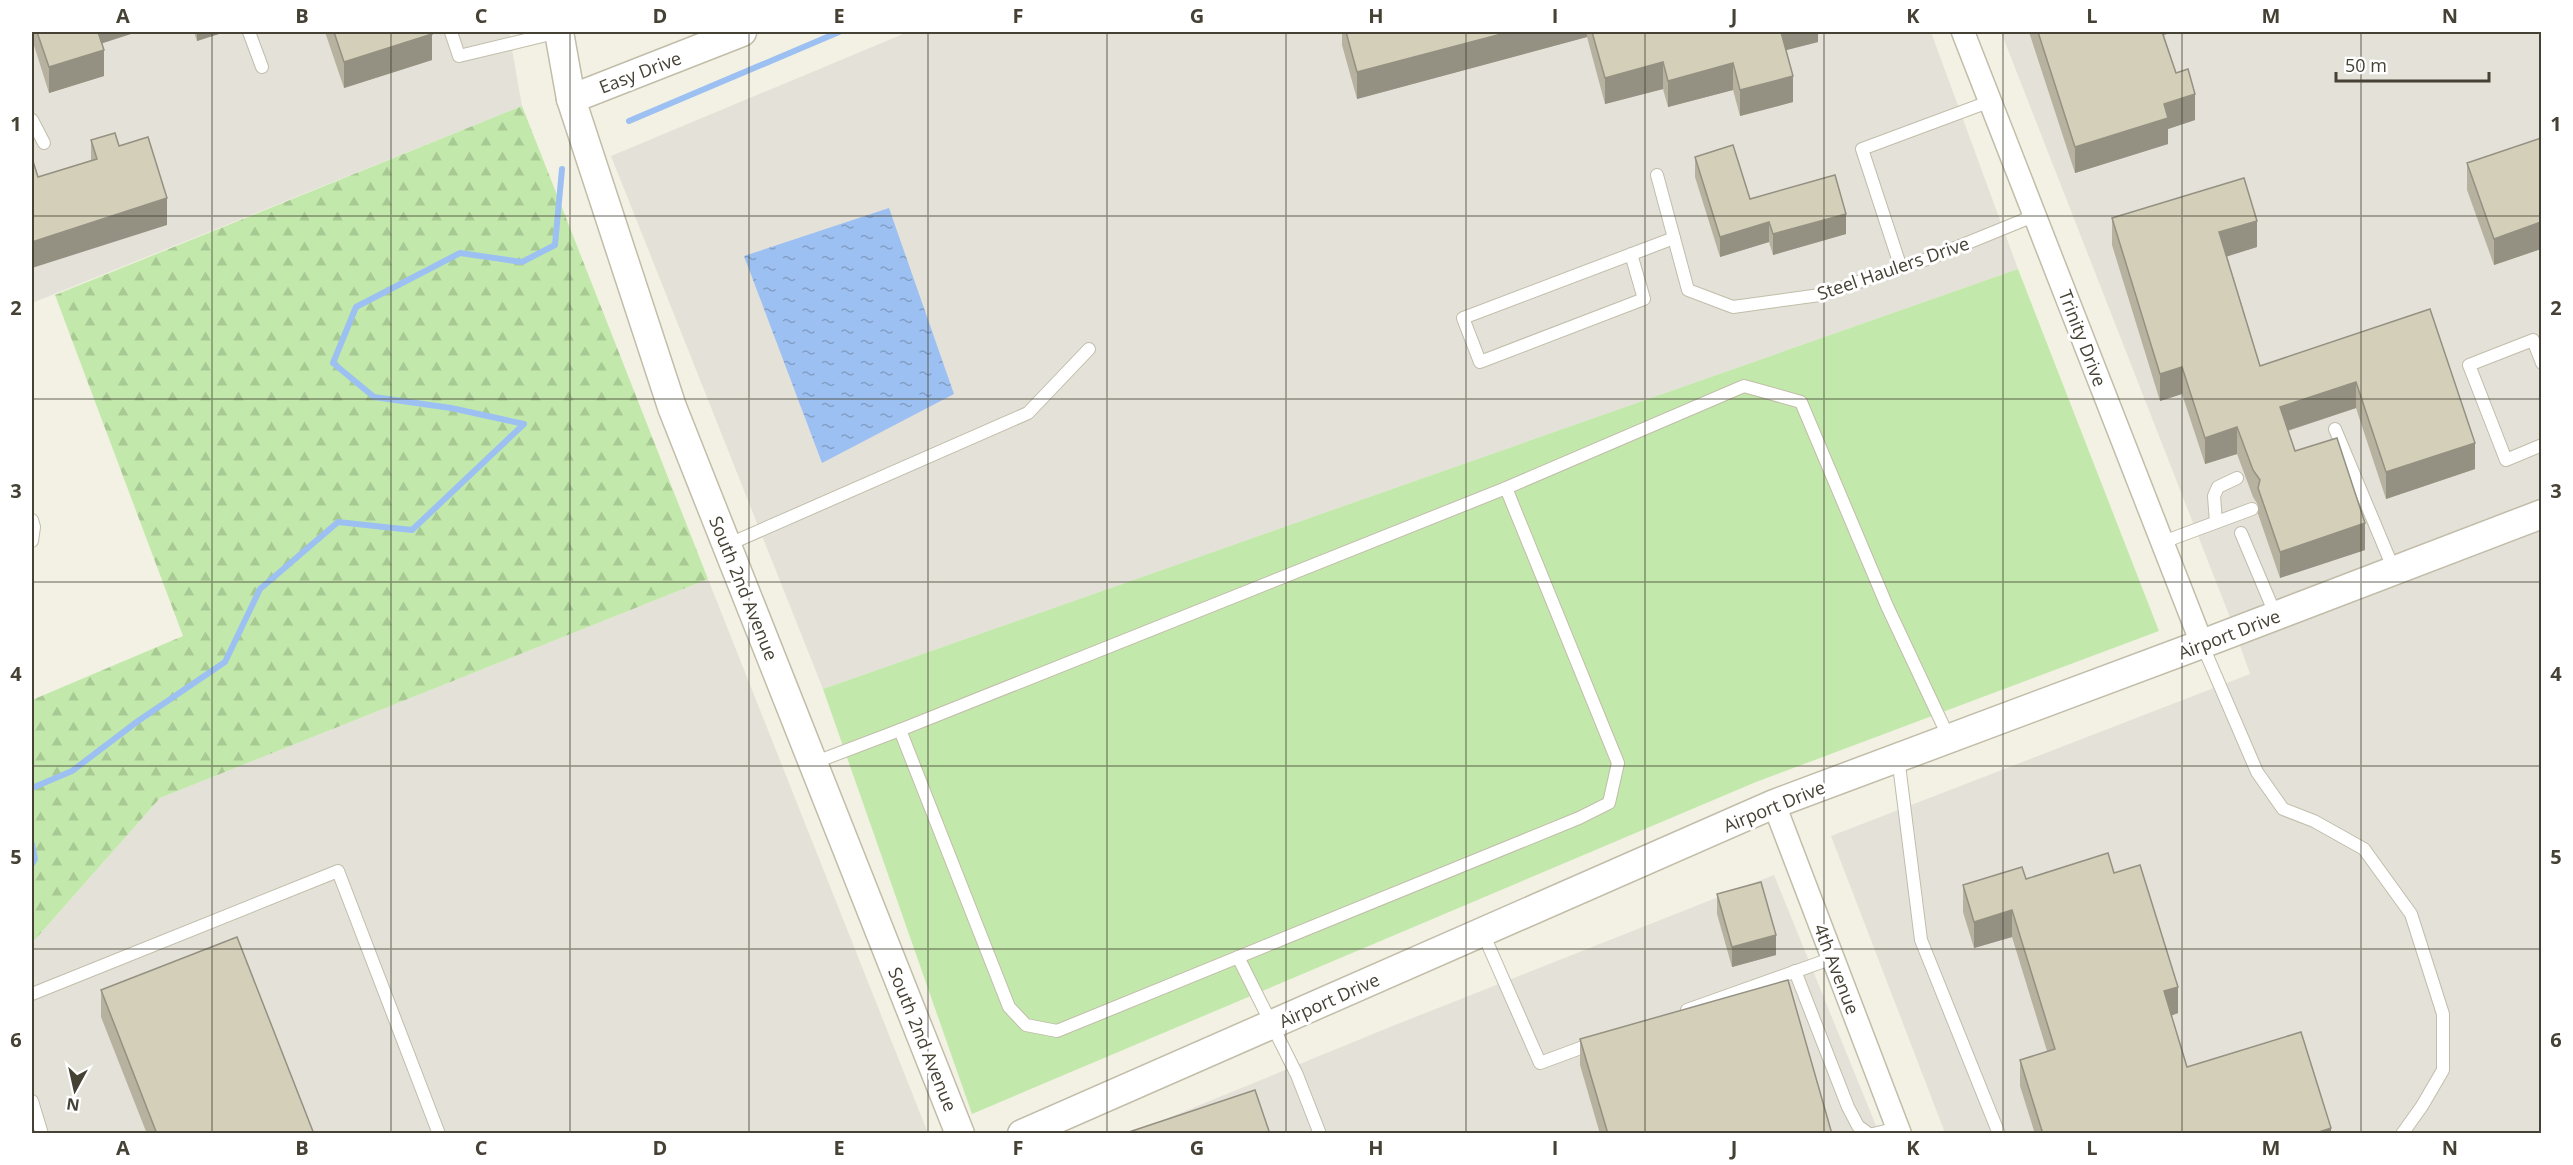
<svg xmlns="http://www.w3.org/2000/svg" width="2573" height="1165" viewBox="0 0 2573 1165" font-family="'Open Sans',sans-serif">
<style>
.industrial{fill:#e4e1d9}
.green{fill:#c2e9ab}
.forest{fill:url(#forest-firs)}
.water{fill:url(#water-ripples)}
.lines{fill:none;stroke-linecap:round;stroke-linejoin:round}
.stream{stroke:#9dc0f2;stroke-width:6}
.service-casing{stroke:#c1bda9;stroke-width:14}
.minor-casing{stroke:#c1bda9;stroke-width:25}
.tertiary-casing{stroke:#c1bda9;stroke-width:31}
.service{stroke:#fff;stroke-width:12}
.minor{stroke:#fff;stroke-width:22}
.tertiary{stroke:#fff;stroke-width:28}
.wall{fill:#b6b29f}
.shaded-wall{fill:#949182}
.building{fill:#d4cfb9;stroke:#949182;stroke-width:1.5}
.grid{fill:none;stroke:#454134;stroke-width:1.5;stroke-opacity:0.55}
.labels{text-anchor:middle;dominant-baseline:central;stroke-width:6;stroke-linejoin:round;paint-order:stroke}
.street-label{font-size:18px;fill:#454134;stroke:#fff}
.neatline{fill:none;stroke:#454134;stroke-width:2}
.grid-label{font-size:20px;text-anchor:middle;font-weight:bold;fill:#454134}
</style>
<defs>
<pattern id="forest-firs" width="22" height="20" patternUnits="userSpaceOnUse" patternTransform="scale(1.5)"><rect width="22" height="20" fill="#c2e9ab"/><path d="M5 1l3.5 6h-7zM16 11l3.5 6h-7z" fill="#a8c994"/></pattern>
<pattern id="water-ripples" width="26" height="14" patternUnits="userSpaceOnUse" patternTransform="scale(1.5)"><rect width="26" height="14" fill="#9dc0f2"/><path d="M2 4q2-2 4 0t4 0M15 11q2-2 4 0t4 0" fill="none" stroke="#829ec5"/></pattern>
</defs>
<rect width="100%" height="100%" fill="#f3f1e4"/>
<g class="industrial">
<polygon points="32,32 509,32 522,106 32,303"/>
<polygon points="908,32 1931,32 2018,269 823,689 611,156"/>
<polygon points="2001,32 2541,32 2541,1133 1945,1133 1831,836 2250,674 2229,615"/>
<polygon points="708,579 928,1133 32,1134 32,943 160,798"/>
<polygon points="1774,875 1879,1133 1129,1134 1390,1027"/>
</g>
<polygon class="green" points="2018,269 2159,631 1756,782 972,1114 823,689"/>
<polygon class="forest" points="522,106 708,579 160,798 32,943 32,700 183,636 55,295"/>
<polygon class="water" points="889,208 954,394 822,463 744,256"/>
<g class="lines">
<g class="stream">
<polyline points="629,121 839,32"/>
<polyline points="32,788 72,771 138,721 225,662 260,589 338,522 412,530 524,424 451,408 374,397 333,363 356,307 460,253 522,262 555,245 562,169"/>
<polyline points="32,844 35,859 32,864"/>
</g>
<defs>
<g id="service">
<polyline points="249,32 262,67"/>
<polyline points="451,32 459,56 559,32"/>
<polyline points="32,120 44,143"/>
<polyline points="1657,175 1688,290 1733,307 1820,295 1933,257 2036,215"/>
<polyline points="1631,254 1644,299 1480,362 1463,318 1674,238"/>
<polyline points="1901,268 1862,149 1991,101"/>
<polyline points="2542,363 2533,340 2469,365 2506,460 2542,445"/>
<polyline points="2335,429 2394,570"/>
<polyline points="32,520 34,527 32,541"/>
<polyline points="2216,522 2214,496 2218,487 2237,478"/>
<polyline points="2241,533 2276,616"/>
<polyline points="2163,542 2252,509"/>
<polyline points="727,545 1028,413 1089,349"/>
<polyline points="2202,644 2257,772 2283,809 2314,821 2364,849 2411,914 2443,1014 2443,1070 2422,1106 2402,1134"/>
<polyline points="900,730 1009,1007 1026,1025 1057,1031 1579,818 1609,803 1618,763 1506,488"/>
<polyline points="1898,757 1921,940 1999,1134"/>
<polyline points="813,763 900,730 1506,488 1744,386 1801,402 1887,606 1949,738"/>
<polyline points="1482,931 1540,1063 1594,1043"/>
<polyline points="1238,957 1297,1075 1320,1134"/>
<polyline points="1795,971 1848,1107 1858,1126 1869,1134"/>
<polyline points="32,994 338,871 439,1134"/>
<polyline points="1687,1010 1833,958"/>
<polyline points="32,1101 42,1134"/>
<polyline points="1873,1134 1898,1128"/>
</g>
<g id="minor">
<polyline points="1963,32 2202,644"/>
<polyline points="1774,804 1900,1134"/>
</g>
<g id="tertiary">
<polyline points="559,32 571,99 672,407 960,1134"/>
<polyline points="571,99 742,32"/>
<polyline points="1022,1134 1774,804 2202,644 2542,514"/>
</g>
</defs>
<use href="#service" class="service-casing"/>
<use href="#minor" class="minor-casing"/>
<use href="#tertiary" class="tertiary-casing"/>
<use href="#service" class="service"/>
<use href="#minor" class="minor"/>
<use href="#tertiary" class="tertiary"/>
</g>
<g class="wall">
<polygon points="32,32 137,32 101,43 104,76 49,93 32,39"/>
<polygon points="194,32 225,32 197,41"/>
<polygon points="325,32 431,32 432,60 344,88"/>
<polygon points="1342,32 1818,32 1818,42 1786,50 1793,102 1740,116 1733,90 1668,107 1663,89 1605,104 1587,37 1357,99 1342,45"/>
<polygon points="2029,32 2170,32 2170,33 2164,35 2176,73 2195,120 2168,129 2168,144 2075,173"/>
<polygon points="2541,138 2541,249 2494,265 2467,190 2467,163"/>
<polygon points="91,140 119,146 167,225 38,177 91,160"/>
<polygon points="1695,157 1750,199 1846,234 1773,255 1769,242 1720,257 1695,177"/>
<polygon points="2112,218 2257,247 2227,256 2260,366 2430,309 2475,469 2386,499 2356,408 2288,431 2295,451 2365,550 2280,578 2258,514 2258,505 2253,497 2237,454 2205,464 2182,394 2160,401 2112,245"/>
<polygon points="2114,873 2178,1013 2171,1016 2187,1067 2331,1134 2035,1134 2020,1086 2020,1060 2047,1051 2012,937 1974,948 1963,912 1963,885 2026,879"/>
<polygon points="1717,894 1776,955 1732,967 1717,914"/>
<polygon points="101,990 314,1134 147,1134 101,1017"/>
<polygon points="1580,1039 1832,1134 1600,1134 1580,1065"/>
</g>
<g class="shaded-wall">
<polygon points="94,32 137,32 94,46"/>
<polygon points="197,32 225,32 197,41"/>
<polygon points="1509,32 1587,32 1587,37 1357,99 1357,72"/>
<polygon points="1779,32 1818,32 1818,42 1779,52"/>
<polygon points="2156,32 2170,32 2170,33 2156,37"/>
<polygon points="432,34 432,60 344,88 344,62"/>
<polygon points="104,50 104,76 49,93 49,67"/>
<polygon points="1663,62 1663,89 1605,104 1605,78"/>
<polygon points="1733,63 1733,90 1668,107 1668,81"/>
<polygon points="1793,76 1793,102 1740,116 1740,90"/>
<polygon points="2195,94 2195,120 2168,129 2168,144 2075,173 2075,147 2164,104"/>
<polygon points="167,198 167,225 32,268 32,242"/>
<polygon points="1846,214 1846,234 1773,255 1773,234"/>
<polygon points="2257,221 2257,247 2219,259 2219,232"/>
<polygon points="1769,222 1769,242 1720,257 1720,237"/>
<polygon points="2541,222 2541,249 2494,265 2494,239"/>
<polygon points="2182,367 2182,394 2160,401 2160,374"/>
<polygon points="2356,382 2356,408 2280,433 2280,407"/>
<polygon points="2237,427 2237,454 2205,464 2205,438"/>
<polygon points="2475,443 2475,469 2386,499 2386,472"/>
<polygon points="2365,523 2365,550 2280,578 2280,552"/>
<polygon points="2012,910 2012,937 1974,948 1974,922"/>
<polygon points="1776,935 1776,955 1732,967 1732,947"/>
<polygon points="2178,987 2178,1013 2164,1018 2164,991"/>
<polygon points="2331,1128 2331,1134 2313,1134"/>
</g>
<g class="building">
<polygon points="37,32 98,32 104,50 49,67"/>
<polygon points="334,32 431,32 432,34 344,62"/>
<polygon points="1346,32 1509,32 1357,72"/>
<polygon points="1592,32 1781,32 1793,76 1740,90 1733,63 1668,81 1663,62 1605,78"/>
<polygon points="2038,32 2162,32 2176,73 2188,69 2195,94 2164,104 2168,118 2075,147"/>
<polygon points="115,133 119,146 148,137 167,198 32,242 32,158 38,177 97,159 91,140"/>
<polygon points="2541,138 2541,222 2494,239 2467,163"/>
<polygon points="1733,145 1750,199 1835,175 1846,214 1773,234 1769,222 1720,237 1695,157"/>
<polygon points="2244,178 2257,221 2219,232 2260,366 2430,309 2475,443 2386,472 2356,382 2280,407 2295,451 2337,438 2365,523 2280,552 2258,488 2260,480 2253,470 2237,427 2205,438 2182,367 2160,374 2112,218"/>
<polygon points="2108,853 2114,873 2140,865 2178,987 2164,991 2187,1067 2301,1032 2331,1128 2313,1134 2043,1134 2020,1060 2055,1049 2012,910 1974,922 1963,885 2022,867 2026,879"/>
<polygon points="1761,882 1776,935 1732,947 1717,894"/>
<polygon points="237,937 314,1134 157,1134 101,990"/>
<polygon points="1788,980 1832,1134 1608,1134 1580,1039"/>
<polygon points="1255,1090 1270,1134 1123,1134"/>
</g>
<path class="grid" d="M212 32V1134M391 32V1134M570 32V1134M749 32V1134M928 32V1134M1107 32V1134M1286 32V1134M1466 32V1134M1645 32V1134M1824 32V1134M2003 32V1134M2182 32V1134M2361 32V1134M32 216H2542M32 399H2542M32 582H2542M32 766H2542M32 949H2542"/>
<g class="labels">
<g class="street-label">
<text transform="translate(640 72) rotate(-21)">Easy Drive</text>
<text transform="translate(1893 268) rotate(-19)">Steel Haulers Drive</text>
<text transform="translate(2083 338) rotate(69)">Trinity Drive</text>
<text transform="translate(744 588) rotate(68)">South 2nd Avenue</text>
<text transform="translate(2229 634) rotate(-21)">Airport Drive</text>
<text transform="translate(1774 806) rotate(-22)">Airport Drive</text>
<text transform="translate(1837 969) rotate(69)">4th Avenue</text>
<text transform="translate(1329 1000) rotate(-24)">Airport Drive</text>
<text transform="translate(923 1039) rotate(68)">South 2nd Avenue</text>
</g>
</g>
<rect width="2573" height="1165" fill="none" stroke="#ffffff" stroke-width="66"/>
<g transform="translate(75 1090) rotate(188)" stroke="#ffffff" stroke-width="4.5" paint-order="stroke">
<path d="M0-4.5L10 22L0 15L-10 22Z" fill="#454134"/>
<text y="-9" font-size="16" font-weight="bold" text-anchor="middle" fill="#454134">N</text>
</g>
<path d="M2336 72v9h153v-9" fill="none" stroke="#454134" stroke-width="3"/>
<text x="2345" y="72" font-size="18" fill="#454134" stroke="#ffffff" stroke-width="4.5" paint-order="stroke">50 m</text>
<rect x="33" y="33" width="2507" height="1099" class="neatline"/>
<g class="grid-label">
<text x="123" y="23">A</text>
<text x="302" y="23">B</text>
<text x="481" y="23">C</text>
<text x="660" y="23">D</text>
<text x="839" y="23">E</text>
<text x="1018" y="23">F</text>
<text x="1197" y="23">G</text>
<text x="1376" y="23">H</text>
<text x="1555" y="23">I</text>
<text x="1734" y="23">J</text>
<text x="1913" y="23">K</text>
<text x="2092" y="23">L</text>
<text x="2271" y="23">M</text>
<text x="2450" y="23">N</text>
<text x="16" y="131">1</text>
<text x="2556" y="131">1</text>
<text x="16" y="315">2</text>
<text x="2556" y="315">2</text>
<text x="16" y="498">3</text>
<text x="2556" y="498">3</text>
<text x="16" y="681">4</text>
<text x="2556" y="681">4</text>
<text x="16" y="864">5</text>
<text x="2556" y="864">5</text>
<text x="16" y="1047">6</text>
<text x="2556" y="1047">6</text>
<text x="123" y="1155">A</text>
<text x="302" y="1155">B</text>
<text x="481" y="1155">C</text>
<text x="660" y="1155">D</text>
<text x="839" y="1155">E</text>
<text x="1018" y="1155">F</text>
<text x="1197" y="1155">G</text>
<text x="1376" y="1155">H</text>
<text x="1555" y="1155">I</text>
<text x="1734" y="1155">J</text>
<text x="1913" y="1155">K</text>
<text x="2092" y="1155">L</text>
<text x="2271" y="1155">M</text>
<text x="2450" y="1155">N</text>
</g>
</svg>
